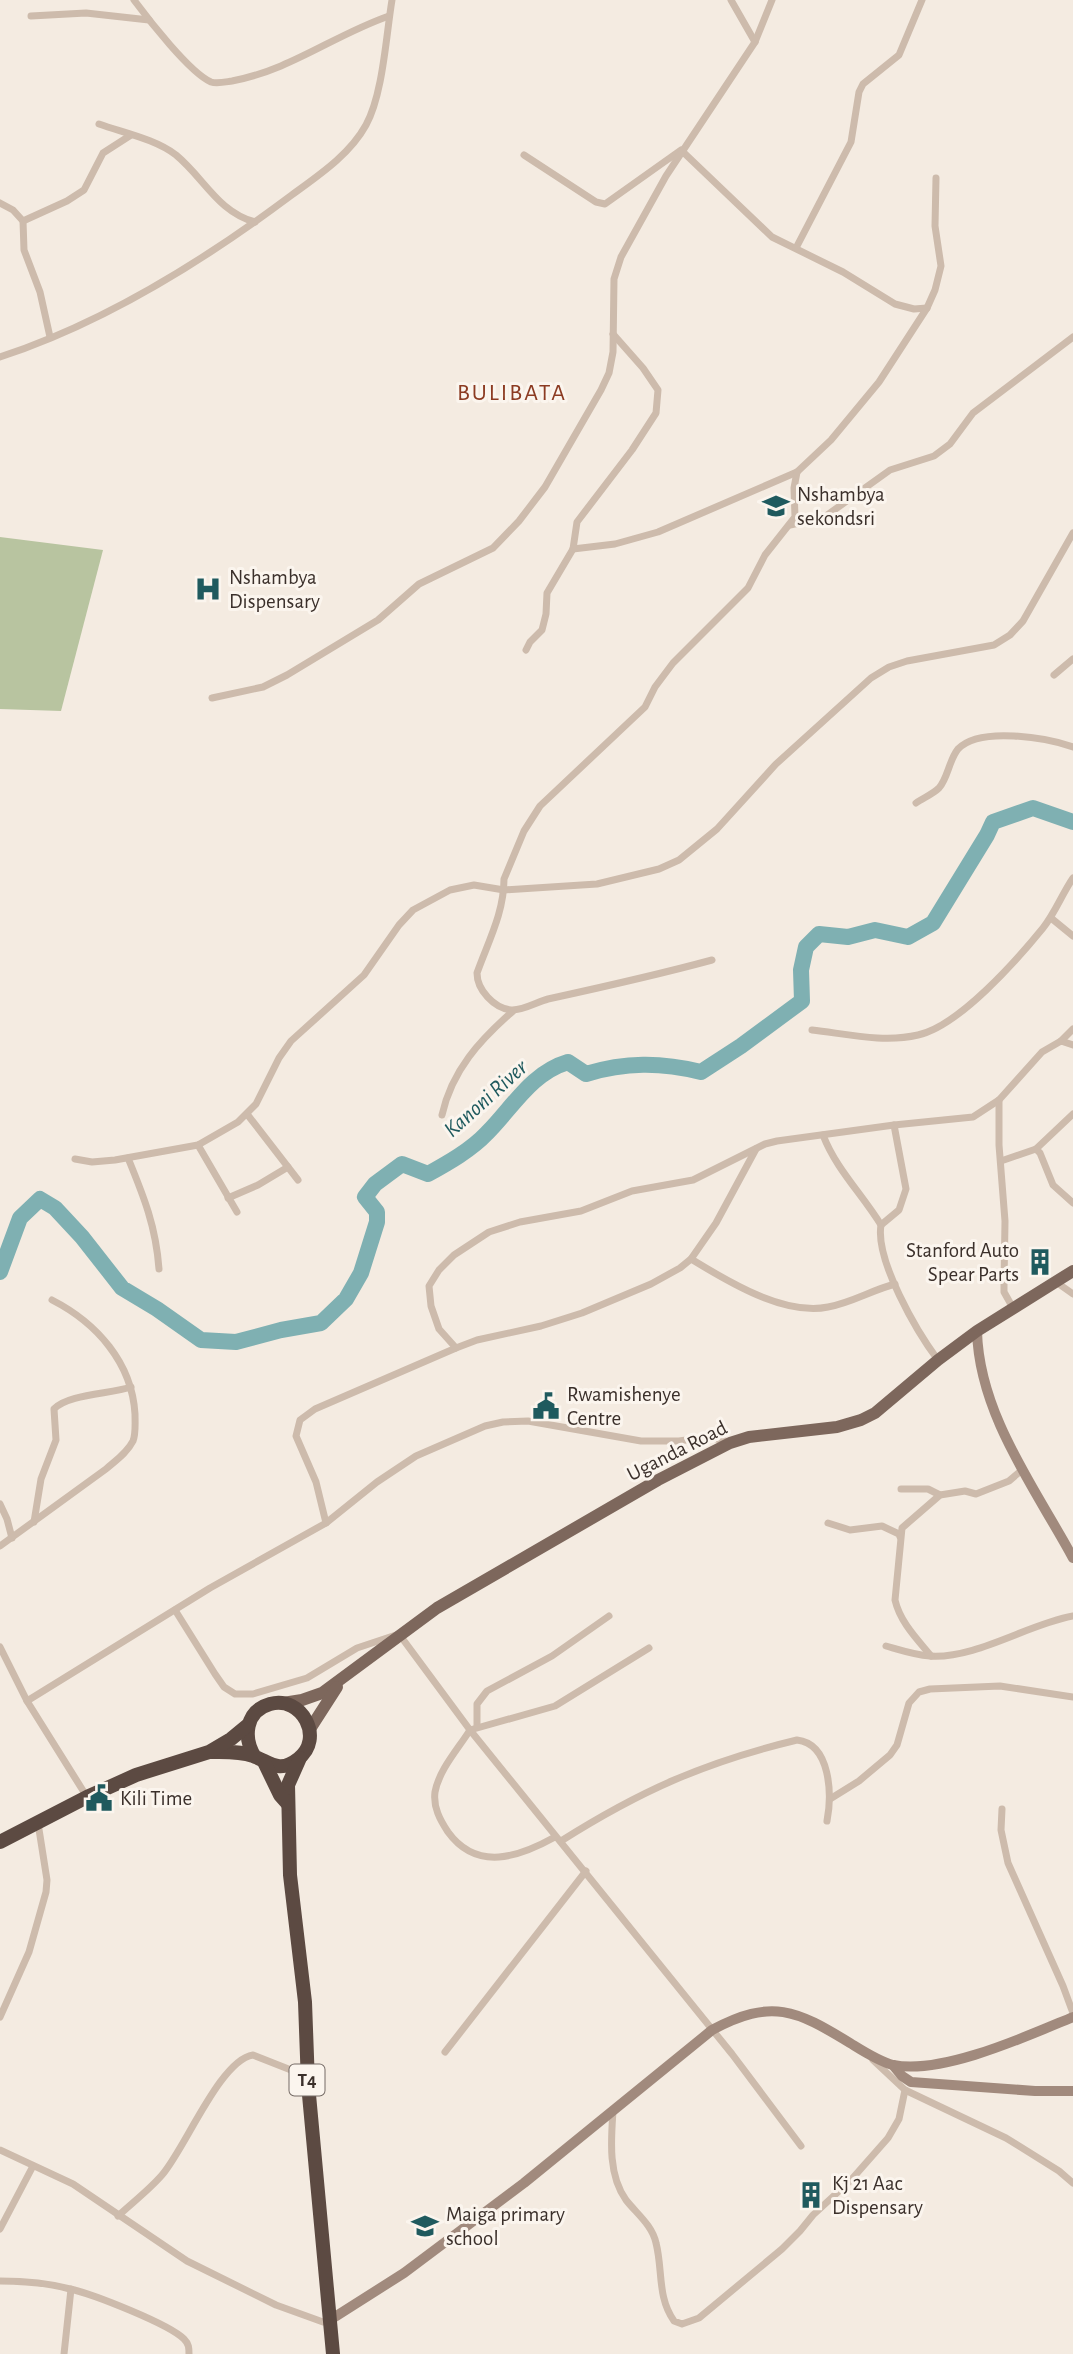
<svg xmlns="http://www.w3.org/2000/svg" width="1073" height="2354" viewBox="0 0 1073 2354" font-family="'Alegreya Sans',sans-serif">
<style>
.green{fill:#b8c4a0}
.lines{fill:none;stroke-linecap:round;stroke-linejoin:round}
.river{stroke:#7fb0b2;stroke-width:16}
.street{stroke:#cdbbac;stroke-width:7}
.secondary{stroke:#a18a7d;stroke-width:10}
.primary{stroke:#7d675c;stroke-width:12}
.highway{stroke:#5c4a42;stroke-width:14}
.labels{text-anchor:middle;dominant-baseline:central;stroke-width:6;stroke-linejoin:round;paint-order:stroke}
.shield{fill:#fbf5ee;stroke:#756b66;stroke-width:2}
.shield-label{font-size:19px;font-weight:bold;fill:#3b302b}
.poi-label{font-size:21px;fill:#3b302b;stroke:#fbf5ee;text-anchor:start}
.street-label{font-size:21px;fill:#3b302b;stroke:#fbf5ee}
.water-label{font-size:23px;font-style:italic;fill:#1f5a5e;stroke:#fbf5ee}
.quarter-label{font-size:24px;letter-spacing:2px;fill:#8c3b22;stroke:#fbf5ee}
</style>
<rect width="100%" height="100%" fill="#f4ebe1"/>
<polygon class="green" points="0,537 103,550 61,711 0,709"/>
<g class="lines">
<path class="river" d="M0 1272 20 1218 40 1199 55 1208 82 1237 122 1288 157 1309 201 1340 236 1342 281 1330 321 1323 346 1299 361 1273 377 1222V1212L365 1197 375 1184 402 1164 428 1174C448 1163 471 1150 487 1133 513 1107 531 1073 568 1062L586 1074C625 1062 661 1062 701 1072L741 1046 802 1001 801 970 806 947 819 934 848 937 875 930 908 937 933 923 987 835 993 822 1033 808 1073 822"/>
<g class="street">
<path d="M134 0C148 19 190 73 211 82 217 84 225 82 232 81 291 70 334 35 389 16"/>
<polyline points="731,0 755,42"/>
<polyline points="31,16 86,13 149,20"/>
<path d="M99 124C124 133 155 139 176 155 204 178 218 212 255 222"/>
<polyline points="682,151 772,237 843,272 895,304 914,309 927,308"/>
<polyline points="524,155 596,202 605,204 681,150"/>
<polyline points="0,203 13,210 23,221 24,250 40,292 50,337"/>
<polyline points="23,221 67,201 84,190 103,153 131,135"/>
<polyline points="796,248 851,142 859,92 863,84 899,55 922,0"/>
<path d="M0 357C104 323 202 262 289 197 316 177 349 156 366 125 383 94 386 36 392 0"/>
<polyline points="790,525 823,518 890,470 934,456 950,444 973,413 1073,337"/>
<polyline points="573,549 615,544 658,532 797,472"/>
<polyline points="526,650 530,642 542,630 546,614 547,593 573,549 577,522 632,450 656,413 658,390 643,368 613,334"/>
<polyline points="1054,675 1073,659"/>
<polyline points="212,698 263,687 287,675 378,620 419,584 493,548 519,521 545,487 601,390 609,373 613,352 614,279 621,257 666,176 755,42 772,0"/>
<path d="M916 803C923 798 933 794 939 788 948 778 949 760 958 749 980 726 1047 738 1073 747"/>
<polyline points="1051,918 1073,936"/>
<path d="M712 960C657 975 603 987 548 999 537 1002 522 1011 511 1010 494 1008 477 990 477 973 488 942 504 913 504 879L524 831 540 806 645 707 655 687 673 663 748 588 765 555 795 517 794 488 797 472 831 440 879 382 927 308 935 290 941 266 935 226 936 178"/>
<path d="M812 1030C847 1034 884 1043 918 1035 959 1026 1017 960 1043 928 1055 913 1062 894 1073 878"/>
<polyline points="1061,1041 1073,1029"/>
<polyline points="999,1100 999,1145 1005,1221 1004,1285 1004,1292 1013,1308"/>
<polyline points="247,1114 298,1180"/>
<path d="M442 1115C452 1070 480 1040 513 1011"/>
<path d="M894 1125 906 1189 899 1210 881 1225C875 1260 917 1332 938 1360"/>
<path d="M823 1135C836 1169 862 1194 881 1225"/>
<polyline points="198,1145 237,1212"/>
<polyline points="1036,1149 1073,1114"/>
<path d="M128 1158C144 1197 156 1227 159 1269"/>
<polyline points="75,1159 92,1162 115,1160 198,1145 238,1122 256,1104 279,1058 291,1041 364,975 399,925 413,910 450,890 474,885 504,890 597,884 659,869 679,860 717,829 776,764 871,678 889,667 907,661 994,645 1010,635 1023,621 1073,533"/>
<polyline points="1001,1161 1036,1149 1040,1153 1053,1185 1073,1203"/>
<polyline points="228,1198 258,1185 288,1167"/>
<path d="M691 1259C727 1281 784 1316 828 1307 851 1303 872 1290 895 1284"/>
<polyline points="1056,1282 1073,1294"/>
<polyline points="456,1348 439,1329 431,1306 429,1286 439,1270 454,1255 489,1232 520,1222 581,1211 632,1191 693,1180 765,1144 777,1141 894,1125 973,1117 999,1100 1042,1052 1061,1041 1073,1045"/>
<polyline points="901,1489 928,1489 940,1495"/>
<polyline points="0,1504 7,1519 12,1538"/>
<path d="M34 1522 41 1479 56 1440 54 1409C68 1394 111 1394 131 1387"/>
<polyline points="326,1523 316,1482 296,1436 300,1420 315,1409 456,1348 477,1340 541,1326 582,1313 651,1284 680,1268 691,1259 716,1223 756,1149"/>
<polyline points="828,1523 850,1530 882,1526 899,1534 900,1537"/>
<path d="M0 1546 106 1469C115 1461 127 1453 133 1441 136 1434 135 1423 135 1414 132 1363 97 1323 52 1300"/>
<polyline points="175,1610 215,1674 224,1687 235,1694 253,1694 307,1678 357,1648 399,1634 470,1730 732,2054 801,2146"/>
<path d="M886 1646C900 1650 915 1655 930 1656 976 1659 1028 1624 1073 1616"/>
<polyline points="0,1647 27,1701 87,1797"/>
<path d="M931 1656C917 1639 900 1622 895 1600L902 1528 940 1495 965 1491 976 1494 1009 1481 1023 1469"/>
<polyline points="27,1701 210,1588 326,1523 377,1482 416,1456 485,1426 503,1422 528,1421 641,1441 679,1441 708,1437 729,1442"/>
<polyline points="477,1727 477,1704 487,1691 552,1656 609,1616"/>
<polyline points="830,1799 859,1781 890,1755 897,1745 909,1703 919,1692 930,1689 1000,1686 1073,1697"/>
<polyline points="1002,1809 1001,1830 1008,1863 1063,1986 1073,2013"/>
<path d="M555 1837C519 1857 477 1872 448 1832 440 1820 433 1807 435 1792 439 1770 458 1749 470 1730L555 1706 649 1648"/>
<path d="M561 1841C640 1791 705 1762 797 1740 831 1744 832 1795 827 1821"/>
<polyline points="0,2017 29,1952 46,1892 47,1880 38,1823"/>
<polyline points="445,2052 586,1871"/>
<polyline points="873,2060 905,2090 1006,2138 1059,2171 1073,2183"/>
<path d="M613 2111C611 2140 608 2175 626 2200 637 2214 652 2225 656 2243 663 2270 657 2297 674 2321L682 2324 699 2318 782 2249 800 2231 813 2215 851 2180 888 2138 899 2119 905 2090"/>
<polyline points="0,2150 73,2184 187,2261 276,2305 323,2322 329,2320"/>
<path d="M118 2216C132 2203 149 2190 162 2175 185 2149 220 2060 253 2055L291 2070 307 2072"/>
<polyline points="0,2229 33,2166"/>
<path d="M0 2281C23 2281 48 2283 70 2289 93 2294 169 2324 184 2339 189 2344 189 2348 189 2354"/>
<polyline points="64,2354 71,2289"/>
</g>
<g class="secondary">
<path d="M977 1331C979 1414 1035 1488 1073 1558"/>
<polyline points="893,2065 902,2076 911,2082 1035,2091 1073,2091"/>
<path d="M330 2320 404 2273 524 2183 712 2030C772 1998 796 2010 850 2043 863 2051 878 2061 893 2065 942 2075 1027 2036 1073 2017"/>
</g>
<g class="primary">
<polyline points="283,1703 302,1700 322,1693 437,1608 658,1480 730,1443 749,1437 837,1427 861,1420 875,1413 938,1360 977,1331 1073,1271"/>
<polyline points="310,1729 337,1687"/>
</g>
<g class="highway">
<path d="M210 1752C224 1752 240 1751 253 1756 270 1762 279 1774 298 1759 325 1739 302 1695 270 1704 245 1711 243 1738 255 1757"/>
<polyline points="300,1758 288,1785 290,1875 305,2002 308,2084 333,2354"/>
<polyline points="265,1764 280,1795 288,1804"/>
<polyline points="0,1842 87,1797 136,1775 209,1752 231,1739 248,1725"/>
</g>
</g>
<defs>
<symbol id="school-bare" viewBox="-9 -9 18 18"><path d="M0-5L7-2L0 1L-7-2ZM-4 1L0 2.5L4 1V4Q0 6-4 4Z" fill="#1f5a5e" stroke="#fbf5ee" stroke-width="2.5" paint-order="stroke"/></symbol>
<symbol id="hospital-bare" viewBox="-9 -9 18 18"><path d="M-5-5h3v3.5h4V-5h3V5h-3V1.5h-4V5h-3Z" fill="#1f5a5e" stroke="#fbf5ee" stroke-width="2.5" paint-order="stroke"/></symbol>
<symbol id="building-bare" viewBox="-9 -9 18 18"><path d="M-4-6H4V6H1V3H-1V6H-4ZM-2.5-4.3h1.7v1.8h-1.7ZM.8-4.3h1.7v1.8H.8ZM-2.5-1h1.7V.8h-1.7ZM.8-1h1.7V.8H.8Z" fill="#1f5a5e" stroke="#fbf5ee" stroke-width="2.5" paint-order="stroke"/></symbol>
<symbol id="civic-bare" viewBox="-9 -9 18 18"><path d="M-.6-6.5H3V-4.5H.6V-3L4-1V1h2V6H-6V1h2V-1L-.6-3ZM-1.2 2.5V6h2.4V2.5Z" fill="#1f5a5e" stroke="#fbf5ee" stroke-width="2.5" paint-order="stroke"/></symbol>
</defs>
<g fill-rule="evenodd">
<use href="#school-bare" x="757" y="487" width="38" height="38"/>
<use href="#hospital-bare" x="189" y="570" width="38" height="38"/>
<use href="#building-bare" x="1021" y="1243" width="38" height="38"/>
<use href="#civic-bare" x="527" y="1387" width="38" height="38"/>
<use href="#civic-bare" x="80" y="1779" width="38" height="38"/>
<use href="#building-bare" x="792" y="2176" width="38" height="38"/>
<use href="#school-bare" x="406" y="2207" width="38" height="38"/>
</g>
<g class="labels">
<rect class="shield" x="289.5" y="2064.5" width="35" height="31" rx="5"/>
<g class="shield-label">
<text x="307" y="2080">T4</text>
</g>
<g class="poi-label">
<text x="797" y="494">Nshambya<tspan x="797" dy="24">sekondsri</tspan></text>
<text x="229" y="577">Nshambya<tspan x="229" dy="24">Dispensary</tspan></text>
<text x="1019" y="1250" text-anchor="end">Stanford Auto<tspan x="1019" dy="24">Spear Parts</tspan></text>
<text x="567" y="1394">Rwamishenye<tspan x="567" dy="24">Centre</tspan></text>
<text x="120" y="1798">Kili Time</text>
<text x="832" y="2183">Kj 21 Aac<tspan x="832" dy="24">Dispensary</tspan></text>
<text x="446" y="2214">Maiga primary<tspan x="446" dy="24">school</tspan></text>
</g>
<g class="street-label">
<text transform="translate(677 1451) rotate(-27)">Uganda Road</text>
</g>
<g class="water-label">
<text transform="translate(486 1099) rotate(-42)">Kanoni River</text>
</g>
<g class="quarter-label">
<text x="512" y="393">BULIBATA</text>
</g>
</g>
</svg>
